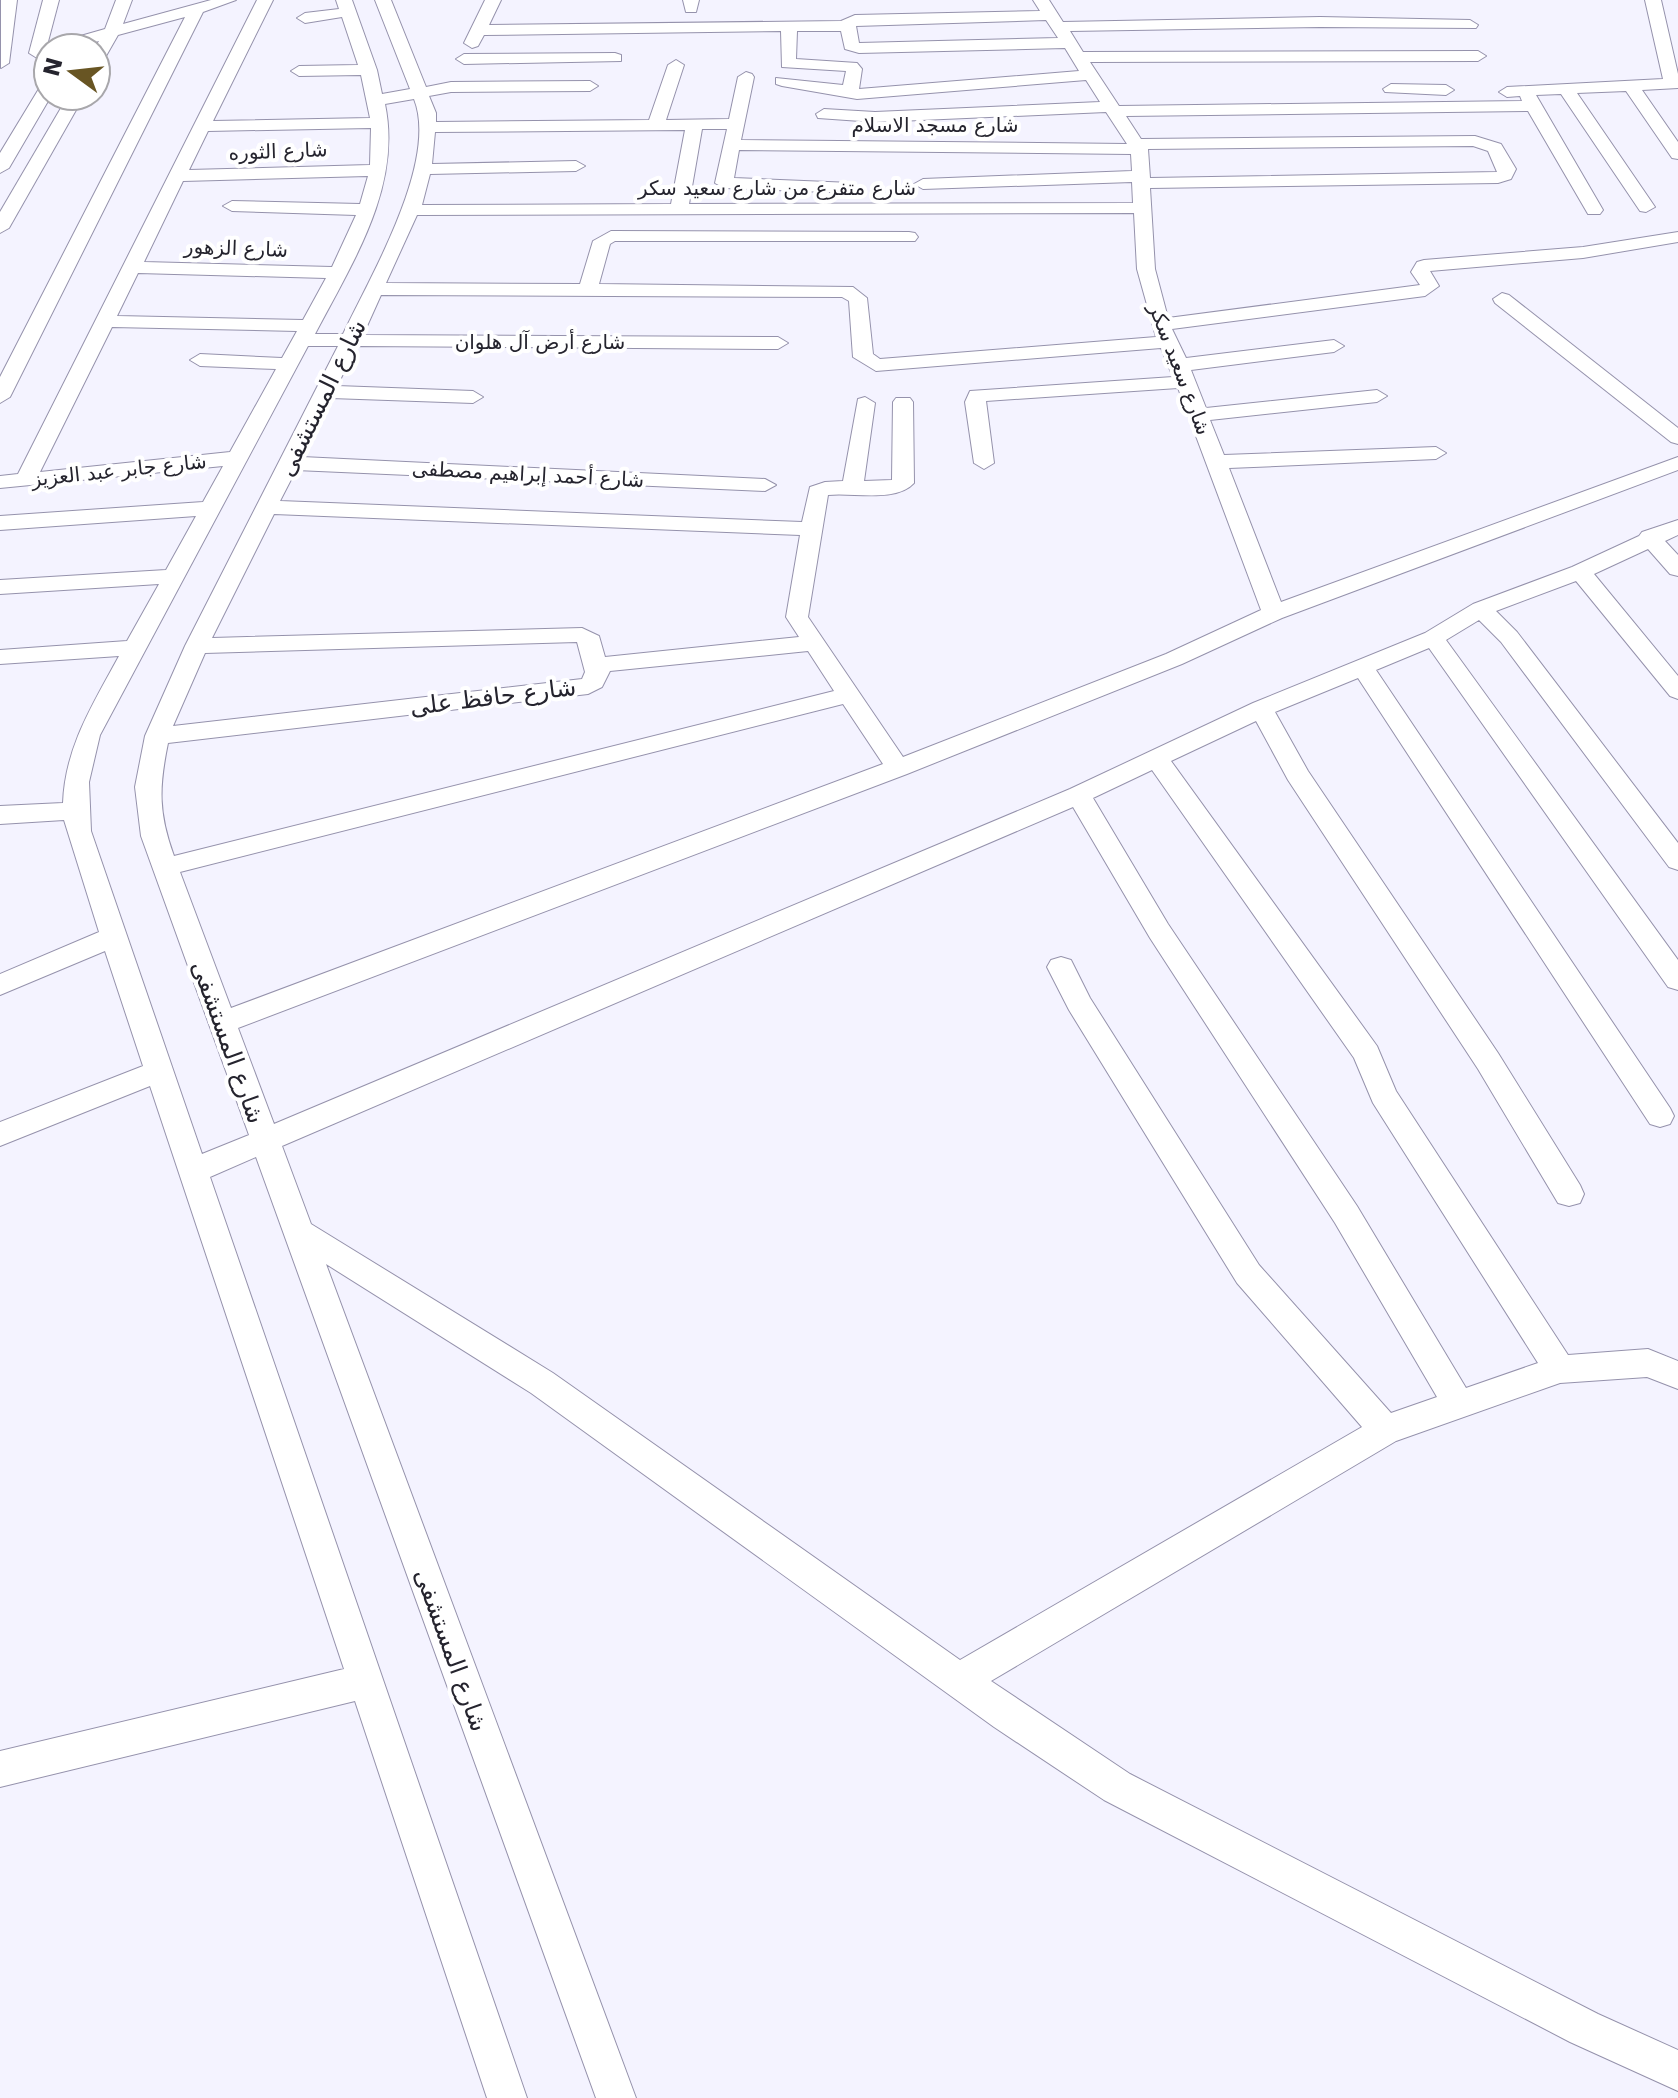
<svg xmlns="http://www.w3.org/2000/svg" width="1678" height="2098" viewBox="0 0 1678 2098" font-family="'DejaVu Sans',Vazirmatn,sans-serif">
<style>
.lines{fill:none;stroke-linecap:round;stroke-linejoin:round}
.minor-casing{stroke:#9592ac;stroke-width:2}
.minor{fill:#fff;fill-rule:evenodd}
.labels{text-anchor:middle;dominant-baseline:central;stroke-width:8;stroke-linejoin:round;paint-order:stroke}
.far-street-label{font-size:20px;fill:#25242e;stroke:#fff}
.street-label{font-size:24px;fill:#25242e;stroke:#fff}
</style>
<rect width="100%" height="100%" fill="#f4f3ff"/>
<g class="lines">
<defs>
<g id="minor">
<polygon points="1,0 17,0 9,63 1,68"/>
<polygon points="43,0 59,0 45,53 37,58 29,53"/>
<polygon points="116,0 132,0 123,24 211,0 236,0 203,12 10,397 0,403 0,377 185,17 118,35 102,63 96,65 95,48 99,41 73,48 48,49 49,45 105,29"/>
<path d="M257 0H273L213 121 370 118 361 75 299 76 291 71 299 66 358 65 342 17 305 23 297 18 305 13 339 9 336 0H352L377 70 382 94 410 89 375 0H391L426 87 451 82 590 81 598 86 590 91 451 92 429 96 436 113V122L649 120 668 65 676 60 684 65 666 120 729 119 738 77 746 72 752 74 754 77 741 140 1127 144 1106 112 875 122 818 118 816 114 824 109 875 112 1100 102 1086 80 857 99 782 86 776 84V78L843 85 846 71 782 67 781 31 484 35 478 46 472 48 464 43 485 0H501L489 25 841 21 855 15 1040 11 1033 0H1049L1063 22 1320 17 1470 20 1478 25 1476 28 1320 27 1070 31 1083 52 1478 51 1486 56 1478 61 1090 62 1119 106 1522 101 1520 96 1507 97 1499 92 1507 87 1663 79 1645 0H1661L1678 74V88L1642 90 1678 142V159L1672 158 1626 91 1577 93 1655 207 1646 212 1640 211 1561 94 1536 95 1603 210 1600 214H1588L1528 111 1126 116 1141 139 1475 136 1501 144 1516 169 1511 179 1498 183 1150 188 1155 269 1168 318 1420 285 1411 272 1417 262 1424 260 1583 247 1678 232V242L1583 258 1430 271 1439 286 1425 296 1172 329 1186 358 1334 340 1344 346 1334 352 1191 370 1206 408 1377 390 1387 396 1377 402 1210 420 1224 455 1436 447 1446 453 1436 459 1229 468 1281 602 1678 457V470L1282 618 1182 664 907 774 238 1028 274 1124 1070 789 1253 703 1425 633 1473 604 1572 567 1639 536 1642 532 1678 520V535L1665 541 1678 555V576L1670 574 1648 549 1594 574 1678 676V699L1670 696 1576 581 1496 611 1517 632 1678 843V870L1669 867 1501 642 1479 620 1446 640 1678 960V990L1668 987 1429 648 1376 670 1670 1108 1674 1116 1670 1124 1660 1127 1650 1124 1358 678 1275 712 1308 771 1498 1053 1580 1185 1584 1194 1580 1203 1569 1206 1558 1203 1478 1069 1288 780 1256 721 1171 761 1377 1046 1396 1091 1568 1355 1648 1349 1678 1361V1389L1647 1377 1560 1383 1396 1441 991 1681 1130 1774 1598 2014 1678 2050V2091L1570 2042 1104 1800 994 1727 531 1393 326 1264 636 2098H596L256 1157 210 1177 527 2098H487L355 1701 0 1787V1751L344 1669 150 1086 0 1146V1122L143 1066 105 951 0 995V974L99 932 64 820 0 824V806L63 803C65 747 93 704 119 656L0 664V650L127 641 159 584 0 594V580L166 570 196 516 0 530V516L203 502 223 466 0 488V476L18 474ZM1046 20 1058 38 859 43 856 26ZM797 31H841L845 49 859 53 1065 48 1079 71 859 89 862 69 857 63 796 59ZM414 99C439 161 370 277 343 334H315C354 260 402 186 385 104ZM371 128 370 165 189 170 208 131ZM702 129H727L715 183 724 188 852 193 861 188 852 183 734 178 739 150 1131 154 1132 171 923 179 914 184 923 189 1132 182 1133 203 689 204ZM685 130 671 204 422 205 430 174 576 171 585 166 576 161 432 164 435 132ZM1473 146 1488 151 1497 172 1150 178 1148 149ZM368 176 360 204 232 201 223 206 232 211 356 215 332 267 144 262 183 181ZM1134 213 1137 269 1156 337 880 359 873 354 867 298 853 287 599 284 610 244 615 241H915L918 237 915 233 909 232 611 231 593 241 580 284 386 283 417 215ZM138 273 326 278 303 320 117 316ZM381 295 842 297 849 301 853 357 876 371 1161 348 1173 377 970 391 965 402 974 463 984 469 994 463 986 401 1178 388 1261 610 1166 654 903 757 808 617 828 495C852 492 896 503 914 483L913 402 910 398H896L893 402 892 480 864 481 875 403 865 397 858 399 843 481 825 482 810 487 802 522 280 501 296 470 765 491 776 485 765 479 302 457 331 398 473 403 483 397 473 391 337 386 357 346 778 349 788 343 778 337 363 335ZM112 327 297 331 282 358 200 354 190 360 200 366 276 369 230 452 40 472ZM308 346H338L185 646 145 736 135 787 141 836 249 1135 202 1154 91 831 89 782 100 735ZM274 514 800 535 786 617 799 637 605 657 599 636 582 628 212 638ZM577 642 585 672 582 679 173 726 205 653ZM808 651 834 691 174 856C158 812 159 787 168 743L588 694 602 687 610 671ZM843 704 883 764 231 1008 180 872ZM1152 770 1354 1058 1373 1103 1538 1363 1466 1388 1357 1206 1168 924 1093 798ZM1073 807 1150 938 1335 1223 1437 1397 1391 1413 1259 1265 1090 998 1071 960 1061 957 1051 960 1047 967 1069 1010 1237 1283 1362 1427 960 1660 553 1373 311 1224 282 1146Z"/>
<polygon points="683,0 699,0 696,12 686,12"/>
<polygon points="615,53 621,55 621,61 464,64 456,59 464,54"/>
<polygon points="48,82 48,96 51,96 9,168 0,173 0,153 40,87"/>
<polygon points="1391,84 1446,85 1454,90 1446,95 1385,92 1383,89"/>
<polygon points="68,96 84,96 9,228 0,233 0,212"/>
<polygon points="1502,293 1509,295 1678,428 1678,444 1671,442 1495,303 1493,299"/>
</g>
</defs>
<use href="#minor" class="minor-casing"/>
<use href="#minor" class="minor"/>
</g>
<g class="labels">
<g class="far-street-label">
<text x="935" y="125">شارع مسجد الاسلام</text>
<text transform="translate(278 151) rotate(-2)">شارع الثوره</text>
<text x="777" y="188">شارع متفرع من شارع سعيد سكر</text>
<text transform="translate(236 248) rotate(2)">شارع الزهور</text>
<text x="540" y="342">شارع أرض آل هلوان</text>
<text transform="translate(1180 369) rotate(69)">شارع سعيد سكر</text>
<text transform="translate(119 470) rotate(-6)">شارع جابر عبد العزيز</text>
<text transform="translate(528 474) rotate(3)">شارع أحمد إبراهيم مصطفى</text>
</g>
<g class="street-label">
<text transform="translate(322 398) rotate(-64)">شارع المستشفى</text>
<text transform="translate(493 697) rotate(-7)">شارع حافظ على</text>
<text transform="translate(228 1042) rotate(70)">شارع المستشفى</text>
<text transform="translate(451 1650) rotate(70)">شارع المستشفى</text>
</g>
</g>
<g transform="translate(72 72) rotate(285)"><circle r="38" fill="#ffffff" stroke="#a8a7ab" stroke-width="2"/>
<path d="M0-6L14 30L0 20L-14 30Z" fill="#685523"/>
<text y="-12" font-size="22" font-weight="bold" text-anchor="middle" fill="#25242e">N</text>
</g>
</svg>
